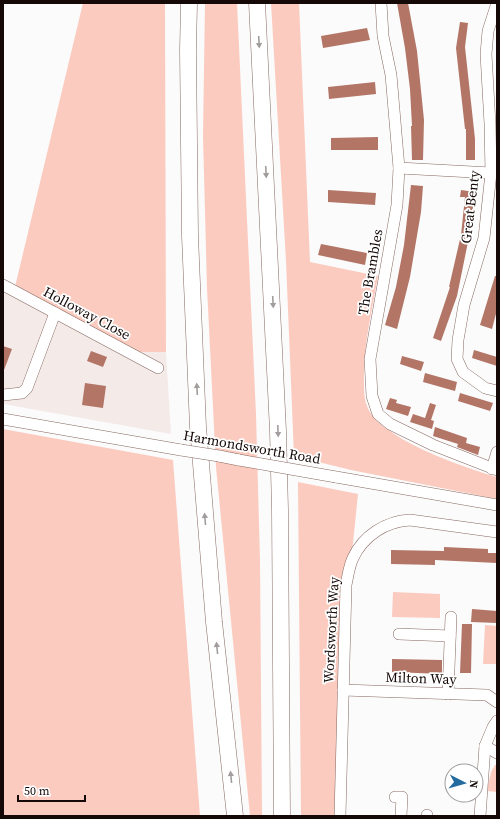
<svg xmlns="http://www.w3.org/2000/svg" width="500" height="819" viewBox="0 0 500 819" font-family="'Source Serif 4',serif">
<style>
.built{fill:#f4ebe9}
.green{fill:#fbcbbf}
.building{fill:#b27566}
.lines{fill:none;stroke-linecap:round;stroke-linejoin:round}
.minor-casing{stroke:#866860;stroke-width:12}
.highway-casing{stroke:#866860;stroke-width:17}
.minor{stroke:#fff;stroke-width:11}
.highway{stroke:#fff;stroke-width:16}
.minor-bridge-casing{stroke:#866860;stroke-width:12;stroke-linecap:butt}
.minor-bridge{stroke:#fff;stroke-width:11}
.oneway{fill:#a19d9c}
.labels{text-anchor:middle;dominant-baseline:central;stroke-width:3.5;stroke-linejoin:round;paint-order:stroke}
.street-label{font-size:14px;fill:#140907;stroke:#fff}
</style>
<rect width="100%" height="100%" fill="#fbfbfb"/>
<polygon class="built" points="3,285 128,352 166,352 171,434 3,404"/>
<g class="green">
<polygon points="83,3 165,3 166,352 128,352 14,291"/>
<polygon points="205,3 237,3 256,414 260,560 262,816 250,816 216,467 207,288 203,136"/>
<path d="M271 3H299L310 262 378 276C372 311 363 346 364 382 364 389 364 399 367 406 378 438 465 468 497 477V499L351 470 294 456 286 261Z"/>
<polygon points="3,429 173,460 200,816 3,816"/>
<polygon points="298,482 358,494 353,543 350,560 337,816 301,816"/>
<polygon points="393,592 440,594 440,618 392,617"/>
<polygon points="485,625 497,626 497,664 483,664"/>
<polygon points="495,765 497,765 497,792 487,791 491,772"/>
</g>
<g class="building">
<polygon points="397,3 408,3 417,51 424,120 423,160 412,160 411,126 412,126 410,89 405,48"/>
<polygon points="460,22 468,23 465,47 475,139 475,160 466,160 466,129 465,129 456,48"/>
<polygon points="367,28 370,40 323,48 321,36"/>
<polygon points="375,82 376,94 329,99 328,87"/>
<polygon points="378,137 378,150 331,150 331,138"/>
<polygon points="411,185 423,186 421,212 410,277 397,329 385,325 396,287 404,245"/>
<polygon points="328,190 376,193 375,205 328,202"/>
<polygon points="461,190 475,192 469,237 457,296 441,341 433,338 450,287 449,287 461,235 465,197 460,197"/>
<polygon points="321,244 367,253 365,265 318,255"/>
<polygon points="495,276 497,276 497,310 492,329 480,325"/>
<polygon points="3,346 12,349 4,370 3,370"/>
<polygon points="474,350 497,357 497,366 472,358"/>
<polygon points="91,351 107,357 103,367 87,361"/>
<polygon points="402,356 424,362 421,371 400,364"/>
<polygon points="425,373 457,382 455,391 423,382"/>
<polygon points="85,383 106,386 103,408 82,405"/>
<polygon points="460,393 493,403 490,411 458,401"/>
<polygon points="390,398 397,400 396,403 411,407 408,416 386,409"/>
<polygon points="430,403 436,405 431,420 434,421 432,429 410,422 413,414 425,418"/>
<polygon points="435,427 467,438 466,443 480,447 478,455 457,447 458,444 433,436"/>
<polygon points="444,547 488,549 488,553 497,553 497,563 435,560 435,565 391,564 391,550 444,551"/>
<polygon points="472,609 497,611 497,623 471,622"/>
<polygon points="462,624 472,624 471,673 460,673"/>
<polygon points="392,659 442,660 442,674 392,672"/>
</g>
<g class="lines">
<defs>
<g id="minor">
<polyline points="381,3 383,36 391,75 399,168 397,205 370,359 372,396 378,414 390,424 433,445 497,470"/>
<polyline points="497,3 488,31 486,54 490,124 491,173 484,238 464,305 458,340 457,359 463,372 485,388 497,391"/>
<polyline points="399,168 491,173"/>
<polyline points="3,285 158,368"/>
<polyline points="3,395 22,393 27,388 55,313"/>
<polyline points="3,419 181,450"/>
<polyline points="219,456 239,460"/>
<polyline points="492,469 497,452"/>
<polyline points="336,477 497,505"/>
<polyline points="399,634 450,636"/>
<polyline points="343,690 487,695 497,702"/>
<polyline points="448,694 451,617"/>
<polyline points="485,746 497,753"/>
<polyline points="395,797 402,797 401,816"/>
<path d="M340 816 346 585C348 576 349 566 353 558 363 536 386 521 410 520L497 532"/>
<polyline points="427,816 427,815"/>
<polyline points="480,816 485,746 493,727 497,721"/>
</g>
<g id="highway">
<polyline points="189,3 188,50 190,236 198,427 214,622 235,816"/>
<polyline points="257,3 278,431 280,510 282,816"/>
</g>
</defs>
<use href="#minor" class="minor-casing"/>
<use href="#highway" class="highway-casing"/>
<use href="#minor" class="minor"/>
<use href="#highway" class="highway"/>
<defs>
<g id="minor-bridge">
<polyline points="181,450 219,456"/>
<polyline points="239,460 336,477"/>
</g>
</defs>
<use href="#minor-bridge" class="minor-bridge-casing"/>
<use href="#minor-bridge" class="minor-bridge"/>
</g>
<defs><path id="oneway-solid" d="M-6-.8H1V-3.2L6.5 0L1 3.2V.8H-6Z"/></defs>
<g class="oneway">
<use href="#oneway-solid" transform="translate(259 42) rotate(87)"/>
<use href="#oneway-solid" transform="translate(266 172) rotate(87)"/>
<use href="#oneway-solid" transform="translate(273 302) rotate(87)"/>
<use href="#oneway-solid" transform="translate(197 389) rotate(-93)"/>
<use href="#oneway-solid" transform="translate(278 431) rotate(88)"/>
<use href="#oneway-solid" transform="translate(205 519) rotate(-95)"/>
<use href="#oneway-solid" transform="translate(217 648) rotate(-96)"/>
<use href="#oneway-solid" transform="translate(231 777) rotate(-96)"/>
</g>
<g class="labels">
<g class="street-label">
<text transform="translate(470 207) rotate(-83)">Great Benty</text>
<text transform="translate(370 272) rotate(-80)">The Brambles</text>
<text transform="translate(87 313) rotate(28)">Holloway Close</text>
<text transform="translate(252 447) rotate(10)">Harmondsworth Road</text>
<text transform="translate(331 630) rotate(-87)">Wordsworth Way</text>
<text transform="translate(421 678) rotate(2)">Milton Way</text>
</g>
</g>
<rect width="500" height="819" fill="none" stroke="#140907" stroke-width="8"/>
<g transform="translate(464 783) rotate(96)"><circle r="19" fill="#ffffff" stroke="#a19d9c"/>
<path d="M0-3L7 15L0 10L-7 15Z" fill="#246b9f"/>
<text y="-6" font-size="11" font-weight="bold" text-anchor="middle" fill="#140907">N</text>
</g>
<path d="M18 795v6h67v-6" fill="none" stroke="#140907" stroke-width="2"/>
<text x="24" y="795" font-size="12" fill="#140907" stroke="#ffffff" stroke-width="3" paint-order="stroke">50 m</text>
</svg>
